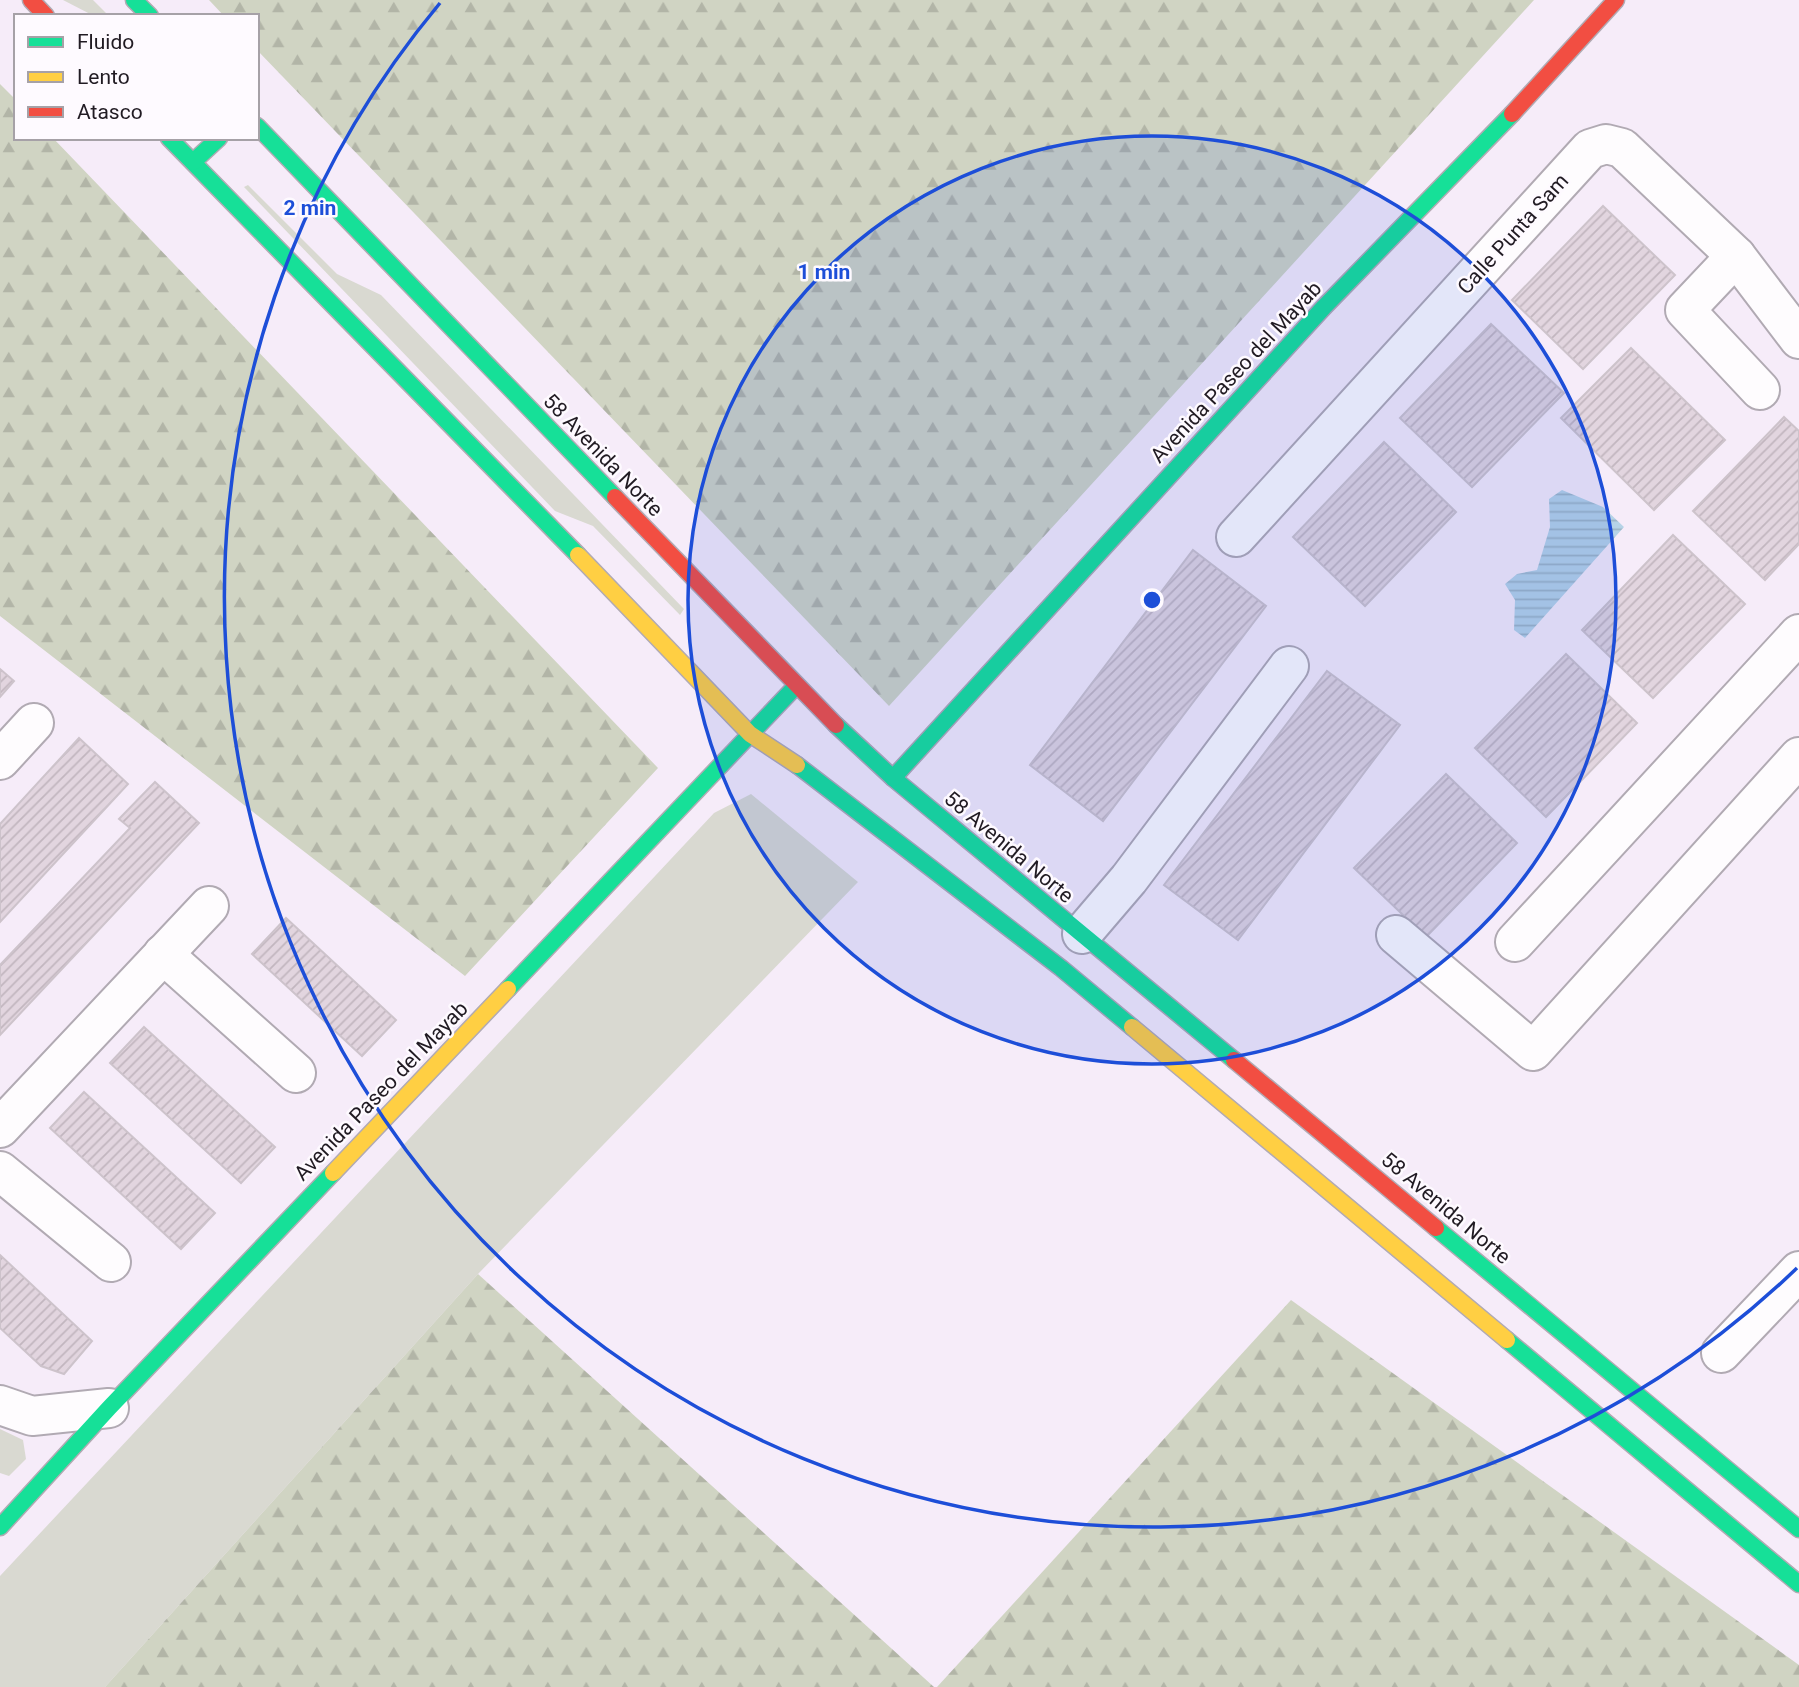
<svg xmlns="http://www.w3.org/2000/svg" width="1799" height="1687" viewBox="0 0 1799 1687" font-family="Roboto,sans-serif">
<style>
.green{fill:#d9d9d1}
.forest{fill:url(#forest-firs)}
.water{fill:url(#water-rules)}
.building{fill:url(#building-hatch);stroke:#cdc3cb;stroke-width:2}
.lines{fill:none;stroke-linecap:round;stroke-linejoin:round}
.street-casing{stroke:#b1aab3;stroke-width:42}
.fast-casing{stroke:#b1aab3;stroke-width:19}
.slow-casing{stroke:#b1aab3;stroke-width:19}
.jam-casing{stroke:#b1aab3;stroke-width:19}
.street{stroke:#fefcfe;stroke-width:38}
.fast{stroke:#16e098;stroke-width:16}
.slow{stroke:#ffcf43;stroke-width:16}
.jam{stroke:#f24e42;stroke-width:16}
.ring{fill:none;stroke:#1d4ed8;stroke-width:3.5}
.labels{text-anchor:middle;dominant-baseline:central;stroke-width:5;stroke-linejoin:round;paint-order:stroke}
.street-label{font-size:21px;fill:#211b23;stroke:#fefaff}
.centre{fill:#1d4ed8;stroke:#fefaff;stroke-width:3.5}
.ring-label{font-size:21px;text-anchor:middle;font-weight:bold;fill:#1d4ed8;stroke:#fefaff;stroke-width:5;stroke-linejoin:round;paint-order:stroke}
</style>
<defs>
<pattern id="forest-firs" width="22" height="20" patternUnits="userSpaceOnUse" patternTransform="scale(1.75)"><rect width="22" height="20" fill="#d0d4c3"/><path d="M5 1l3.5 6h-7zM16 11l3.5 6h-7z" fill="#b2b5a7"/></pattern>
<pattern id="water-rules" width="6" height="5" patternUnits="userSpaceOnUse" patternTransform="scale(1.75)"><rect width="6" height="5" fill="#b6d3e7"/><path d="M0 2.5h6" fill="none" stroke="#9cb5c6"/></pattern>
<pattern id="building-hatch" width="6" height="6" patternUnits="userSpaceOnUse" patternTransform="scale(1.75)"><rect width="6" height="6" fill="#e2d5df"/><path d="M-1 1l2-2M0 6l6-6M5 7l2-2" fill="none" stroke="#c2b6bf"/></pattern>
</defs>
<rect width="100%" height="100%" fill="#f6ecf9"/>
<g class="green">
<polygon points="63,0 93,0 109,16 94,16"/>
<polygon points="248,185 337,274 381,295 684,609 680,615 593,526 555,511 244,187"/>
<polygon points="751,794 858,882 478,1274 105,1687 0,1687 0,1576 714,813"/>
<polygon points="0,1429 23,1440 26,1459 9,1476 0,1473"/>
</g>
<g class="forest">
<polygon points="209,0 1534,0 889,706 257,50 257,16 224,16"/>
<polygon points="0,84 16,100 16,138 53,138 658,768 465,976 0,616"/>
<polygon points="478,1274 934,1687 105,1687"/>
<polygon points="1291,1300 1799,1665 1799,1687 937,1687"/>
</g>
<polygon class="water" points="1562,490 1603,507 1624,527 1525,638 1514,630 1515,600 1505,584 1517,574 1537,570 1550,527 1549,499"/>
<g class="building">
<polygon points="1603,206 1675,275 1583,369 1512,300"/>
<polygon points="1491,324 1564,393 1472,487 1400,418"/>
<polygon points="1631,348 1725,440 1654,510 1561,418"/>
<polygon points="1784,417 1799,431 1799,544 1765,580 1693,511"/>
<polygon points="1384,442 1456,512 1365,606 1293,537"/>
<polygon points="1673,535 1745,604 1653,698 1582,630"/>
<polygon points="1193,550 1266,606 1103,821 1030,765"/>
<polygon points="1566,654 1637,723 1546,817 1475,748"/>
<polygon points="0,669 14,681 0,697"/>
<polygon points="1327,671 1400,725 1238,940 1164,885"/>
<polygon points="79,738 128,784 0,922 0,824"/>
<polygon points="1446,774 1517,843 1426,937 1354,868"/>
<polygon points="155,782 199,823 0,1035 0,965 130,828 119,819"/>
<polygon points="286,918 396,1020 362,1056 252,954"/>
<polygon points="144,1027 275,1147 241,1183 110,1063"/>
<polygon points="84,1092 215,1213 181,1249 50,1128"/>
<polygon points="0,1255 92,1341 64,1374 41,1366 0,1328"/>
</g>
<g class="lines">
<defs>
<g id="street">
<polyline points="1736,256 1685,310 1760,390"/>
<polyline points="1236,537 1590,149 1606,144 1622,148 1736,256 1799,339"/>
<polyline points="0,760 34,723"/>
<polyline points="1082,934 1129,879 1289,666"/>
<polyline points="1396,935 1533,1051 1799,757"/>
<polyline points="1515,942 1799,634"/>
<polyline points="163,954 296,1073"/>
<polyline points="0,1128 209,906"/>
<polyline points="0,1171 111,1262"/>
<polyline points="1721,1353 1799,1271"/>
<polyline points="0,1405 32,1416 109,1408"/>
</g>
<g id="fast">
<polyline points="134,0 150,16"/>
<polyline points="257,126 615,497"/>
<polyline points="169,138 578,555"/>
<polyline points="193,162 219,138"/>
<polyline points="836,725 893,778 1234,1060"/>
<polyline points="797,765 1061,968 1132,1027"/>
<polyline points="893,778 1324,307 1512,114"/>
<polyline points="508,989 796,686"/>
<polyline points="1436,1228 1799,1529"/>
<polyline points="1507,1340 1799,1584"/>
<polyline points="0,1527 109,1408 333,1173"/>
</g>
<g id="slow">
<polyline points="578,555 750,734 797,765"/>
<polyline points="1132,1027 1507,1340"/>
<polyline points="333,1173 508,989"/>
</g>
<g id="jam">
<polyline points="31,0 46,16"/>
<polyline points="1512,114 1616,0"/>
<polyline points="615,497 836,725"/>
<polyline points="1234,1060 1436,1228"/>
</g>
</defs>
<use href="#street" class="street-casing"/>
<use href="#fast" class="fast-casing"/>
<use href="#slow" class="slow-casing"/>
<use href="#jam" class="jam-casing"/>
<use href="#street" class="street"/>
<use href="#fast" class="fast"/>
<use href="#slow" class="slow"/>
<use href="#jam" class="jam"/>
</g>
<circle cx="1152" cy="600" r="464" fill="#1d4ed8" fill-opacity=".12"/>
<g class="ring">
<circle cx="1152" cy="600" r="464"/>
<path d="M1797 1268A929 929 0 0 1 440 3"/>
</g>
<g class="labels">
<g class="street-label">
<text transform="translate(1513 234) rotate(-48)">Calle Punta Sam</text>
<text transform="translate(1236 372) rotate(-47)">Avenida Paseo del Mayab</text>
<text transform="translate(603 455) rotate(46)">58 Avenida Norte</text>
<text transform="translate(1009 847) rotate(40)">58 Avenida Norte</text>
<text transform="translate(381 1091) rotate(-46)">Avenida Paseo del Mayab</text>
<text transform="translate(1446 1208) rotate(40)">58 Avenida Norte</text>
</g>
</g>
<circle cx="1152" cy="600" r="10" class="centre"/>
<g class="ring-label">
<text x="310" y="215">2 min</text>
<text x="824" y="279">1 min</text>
</g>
<rect x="14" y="14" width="245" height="126" fill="#fefaff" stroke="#a6a1a7" stroke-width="2"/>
<rect x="28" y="37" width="35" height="10" fill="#16e098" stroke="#a6a1a7" stroke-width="2"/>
<text x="77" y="49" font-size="21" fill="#211b23">Fluido</text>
<rect x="28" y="72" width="35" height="10" fill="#ffcf43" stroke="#a6a1a7" stroke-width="2"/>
<text x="77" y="84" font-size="21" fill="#211b23">Lento</text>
<rect x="28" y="107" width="35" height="10" fill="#f24e42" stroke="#a6a1a7" stroke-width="2"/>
<text x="77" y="119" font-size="21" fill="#211b23">Atasco</text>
</svg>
